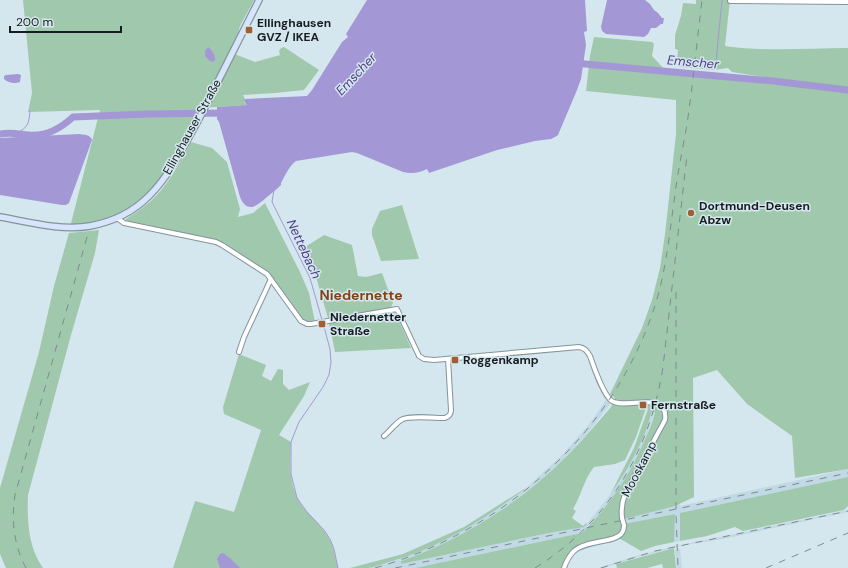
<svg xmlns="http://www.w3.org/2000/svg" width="848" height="568" viewBox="0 0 848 568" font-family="'DM Sans',sans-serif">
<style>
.built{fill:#c1d9e4}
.green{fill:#a0c8ad}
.water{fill:#a398d5}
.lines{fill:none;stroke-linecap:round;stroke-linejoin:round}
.stream{stroke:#a398d5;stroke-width:1}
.river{stroke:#a398d5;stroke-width:7}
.minor-casing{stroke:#84949a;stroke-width:6}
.secondary-casing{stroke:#84949a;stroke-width:8}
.minor{stroke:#fff;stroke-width:4}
.secondary{stroke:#d6e5fc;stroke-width:5.5}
.rail{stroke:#7e8b90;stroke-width:1;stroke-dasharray:7 7;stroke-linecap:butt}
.minor-bridge-casing{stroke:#84949a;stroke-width:6;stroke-linecap:butt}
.minor-bridge{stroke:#fff;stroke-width:4}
.poi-dot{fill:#a25d30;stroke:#d5e7ee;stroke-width:1.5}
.labels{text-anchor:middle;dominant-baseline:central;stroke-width:3;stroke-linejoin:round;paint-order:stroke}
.poi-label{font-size:12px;font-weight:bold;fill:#161c1f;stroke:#d5e7ee;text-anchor:start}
.street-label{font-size:12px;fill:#161c1f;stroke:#d5e7ee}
.water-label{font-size:13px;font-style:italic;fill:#4f3d87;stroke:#d5e7ee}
.quarter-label{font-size:14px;font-weight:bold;fill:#804318;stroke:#d5e7ee}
</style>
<rect width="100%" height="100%" fill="#d5e7ee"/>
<g class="built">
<polygon points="606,400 611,403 588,433 569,454 546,475 515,501 480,525 438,547 401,561 401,564 549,533 584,527 610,495 619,482 635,454 644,436 654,405 655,412 648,433 638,455 621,486 611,501 590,525 680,502 680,506 848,469 848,477 680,513 680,541 674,542 674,514 415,568 368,568 397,560 439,543 478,522 512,499 525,489 560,457 587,427"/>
<polygon points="848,510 848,512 723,539 686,545 638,557 604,568 598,568 632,557 672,547"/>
<polygon points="680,549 682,568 676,568 675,550"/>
</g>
<g class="green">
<polygon points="23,0 254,0 240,26 232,53 255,62 280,55 279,51 281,48 284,47 319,70 304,90 275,93 243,95 245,99 244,102 247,105 201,108 195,126 189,127 186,142 148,197 115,219 70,227 100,110 28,112 32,93"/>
<path d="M696 0H730L725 46C766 52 807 48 848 48V90L732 72 728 68 713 70 681 67 677 60 678 50 675 49V35L681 16 683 3 696 4Z"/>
<path d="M594 37 652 42 654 44 652 56 667 72 719 79 848 91V469L795 478 792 436 747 404 717 370 693 378 694 497 675 506 624 519V524L675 514 674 542 655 546 641 551 617 537C604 540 572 546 566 559 564 562 564 565 563 568H415L582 533C608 507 628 478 643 444 648 433 653 422 655 412L652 411C649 420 647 429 643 438 634 458 623 477 610 495L634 448 648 409 646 408 636 437 625 460 615 464 594 467C584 479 581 496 573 509L576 511 572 518 583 526 586 523 587 524 584 527 549 533 401 564V561C464 539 521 502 568 455 583 440 597 423 611 407L615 398 610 394 642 328 652 300 660 268 665 234 676 134V100L586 91 590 56Z"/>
<path d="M191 142 212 148 227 162 240 209 238 217 253 213 265 203 300 272 309 293 315 322 313 324 301 321 267 274 222 245 147 228 149 222 147 226 125 221 126 219C134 214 143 208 151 201 168 185 180 163 191 142Z"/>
<polygon points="402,205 419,259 381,261 372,235 372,229 380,211"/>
<path d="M99 230 95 253 71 335 28 495C27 520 28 547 43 568H6L0 554V488L39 352 54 286 69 233Z"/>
<polygon points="324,235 352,245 358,276 366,277 382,273 393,303 391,307 394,314 397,316 411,348 335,352 328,318 316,277 302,249"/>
<path d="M239 354 266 365 262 376 271 381 278 369 283 370V384L289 390 310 382 304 396 279 435 291 442C290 461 289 480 297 497 303 511 316 519 324 531 333 542 335 555 338 568H173L195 501 234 512 261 430 224 414 223 407Z"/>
<polygon points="848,477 848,506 844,510 743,531 735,527 707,536 680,541 680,513"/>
<path d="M524 489H525C484 520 439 548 389 562 382 564 375 567 368 568 362 568 356 568 350 568L403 554 464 527Z"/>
<polygon points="674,548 676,568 663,568 662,564 647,568 617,568 616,564"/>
</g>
<g class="water">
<path d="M367 0H585L587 31 584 32 586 45 581 79 577 90 558 135 555 137 551 139 535 141 497 150 429 173 427 169C419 173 412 174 403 172L357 153 352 152 296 161C289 166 285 176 281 183V185C277 189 272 193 267 197 257 206 247 214 240 197L219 122 217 119V107L247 105 244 101 245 99 307 96 312 90 342 42 348 37 346 34Z"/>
<polygon points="607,0 645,0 650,4 654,10 658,13 662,18 664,18 663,24 661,24 656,28 651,28 648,34 644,37 606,34 602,31 601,27"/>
<path d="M208 47C211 49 216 56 215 60L213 62 210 61 205 56V51Z"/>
<path d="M18 74 21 75 20 82C15 84 8 83 4 79V76L6 75Z"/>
<path d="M79 134C84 135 90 134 92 140L69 203 66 205H62L0 195V138Z"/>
<polygon points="223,553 231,559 240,568 220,568 217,559 220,554"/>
</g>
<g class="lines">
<g class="stream">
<polyline points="716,62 722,0"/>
<path d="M17 133C28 127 29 124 30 111"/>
<polyline points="274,190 272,202 310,278 322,320"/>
<polyline points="323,323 330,349 331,362 329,375 323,387 299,422 291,442 291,474 297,498 307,512 324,530 330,539 334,549 338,568"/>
</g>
<g class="river">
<polyline points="574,63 773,81 848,90"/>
<path d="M0 134C10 132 18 134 28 135 45 137 61 128 73 117L148 114 226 113"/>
</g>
<defs>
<g id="minor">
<polyline points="730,1 848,2"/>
<path d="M117 218 124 223 216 242 222 245 267 274 301 321 307 324H311L397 309 419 356 424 359 434 360 579 347C585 348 587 351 590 356 594 367 603 395 612 401 627 410 669 389 665 420L625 494C622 502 621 509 622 518"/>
<polyline points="239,352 244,337 271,279"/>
<path d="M384 436C390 431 395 424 401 420 408 415 435 418 445 418 450 416 451 414 451 410L448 359"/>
<path d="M564 568C566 562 569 556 574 551 586 540 613 543 621 534 624 531 624 528 624 525"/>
</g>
<path id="secondary" d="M0 217C29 222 61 231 90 226 112 222 133 212 149 196 171 174 185 144 200 117 220 78 239 39 259 0"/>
</defs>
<use href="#minor" class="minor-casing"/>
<use href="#secondary" class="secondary-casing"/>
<use href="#minor" class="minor"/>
<use href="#secondary" class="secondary"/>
<g class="rail">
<polyline points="676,292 676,514 678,568"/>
<path d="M26 568C14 546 11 520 15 495L87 237"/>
<path d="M375 568C505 531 618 430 657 299 668 260 671 220 677 180 680 161 684 142 687 124 693 83 697 41 702 0"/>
<polyline points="395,568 848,473"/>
<path d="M535 568C608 523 650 451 663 367L687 155"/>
<polyline points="601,568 655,551 848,511"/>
<polyline points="766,568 848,533"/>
</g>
<defs>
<polyline id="minor-bridge" points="622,518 624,525"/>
</defs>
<use href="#minor-bridge" class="minor-bridge-casing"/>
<use href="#minor-bridge" class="minor-bridge"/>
</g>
<g class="poi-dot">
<rect x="245" y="26" width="8" height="8" rx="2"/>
<circle cx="691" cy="213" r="4"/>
<rect x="318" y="320" width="8" height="8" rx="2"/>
<rect x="451" y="356" width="8" height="8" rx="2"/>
<rect x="639" y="401" width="8" height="8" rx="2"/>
</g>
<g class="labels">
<g class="poi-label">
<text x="257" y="23">Ellinghausen<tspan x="257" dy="14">GVZ / IKEA</tspan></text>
<text x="699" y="206">Dortmund-Deusen<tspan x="699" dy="14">Abzw</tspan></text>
<text x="330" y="317">Niedernetter<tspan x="330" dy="14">Straße</tspan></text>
<text x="463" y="360">Roggenkamp</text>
<text x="651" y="405">Fernstraße</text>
</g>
<g class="street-label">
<text transform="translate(192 127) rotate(-61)">Ellinghauser Straße</text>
<text transform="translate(639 469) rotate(-62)">Mooskamp</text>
</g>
<g class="water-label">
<text transform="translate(693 62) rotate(5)">Emscher</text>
<text transform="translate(356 74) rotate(-47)">Emscher</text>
<text transform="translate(304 249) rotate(65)">Nettebach</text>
</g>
<g class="quarter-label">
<text x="361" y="295">Niedernette</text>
</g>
</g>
<path d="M10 26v6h111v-6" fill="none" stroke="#161c1f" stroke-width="2"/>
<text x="16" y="26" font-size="12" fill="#161c1f" stroke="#d5e7ee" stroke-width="3" paint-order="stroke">200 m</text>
</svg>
